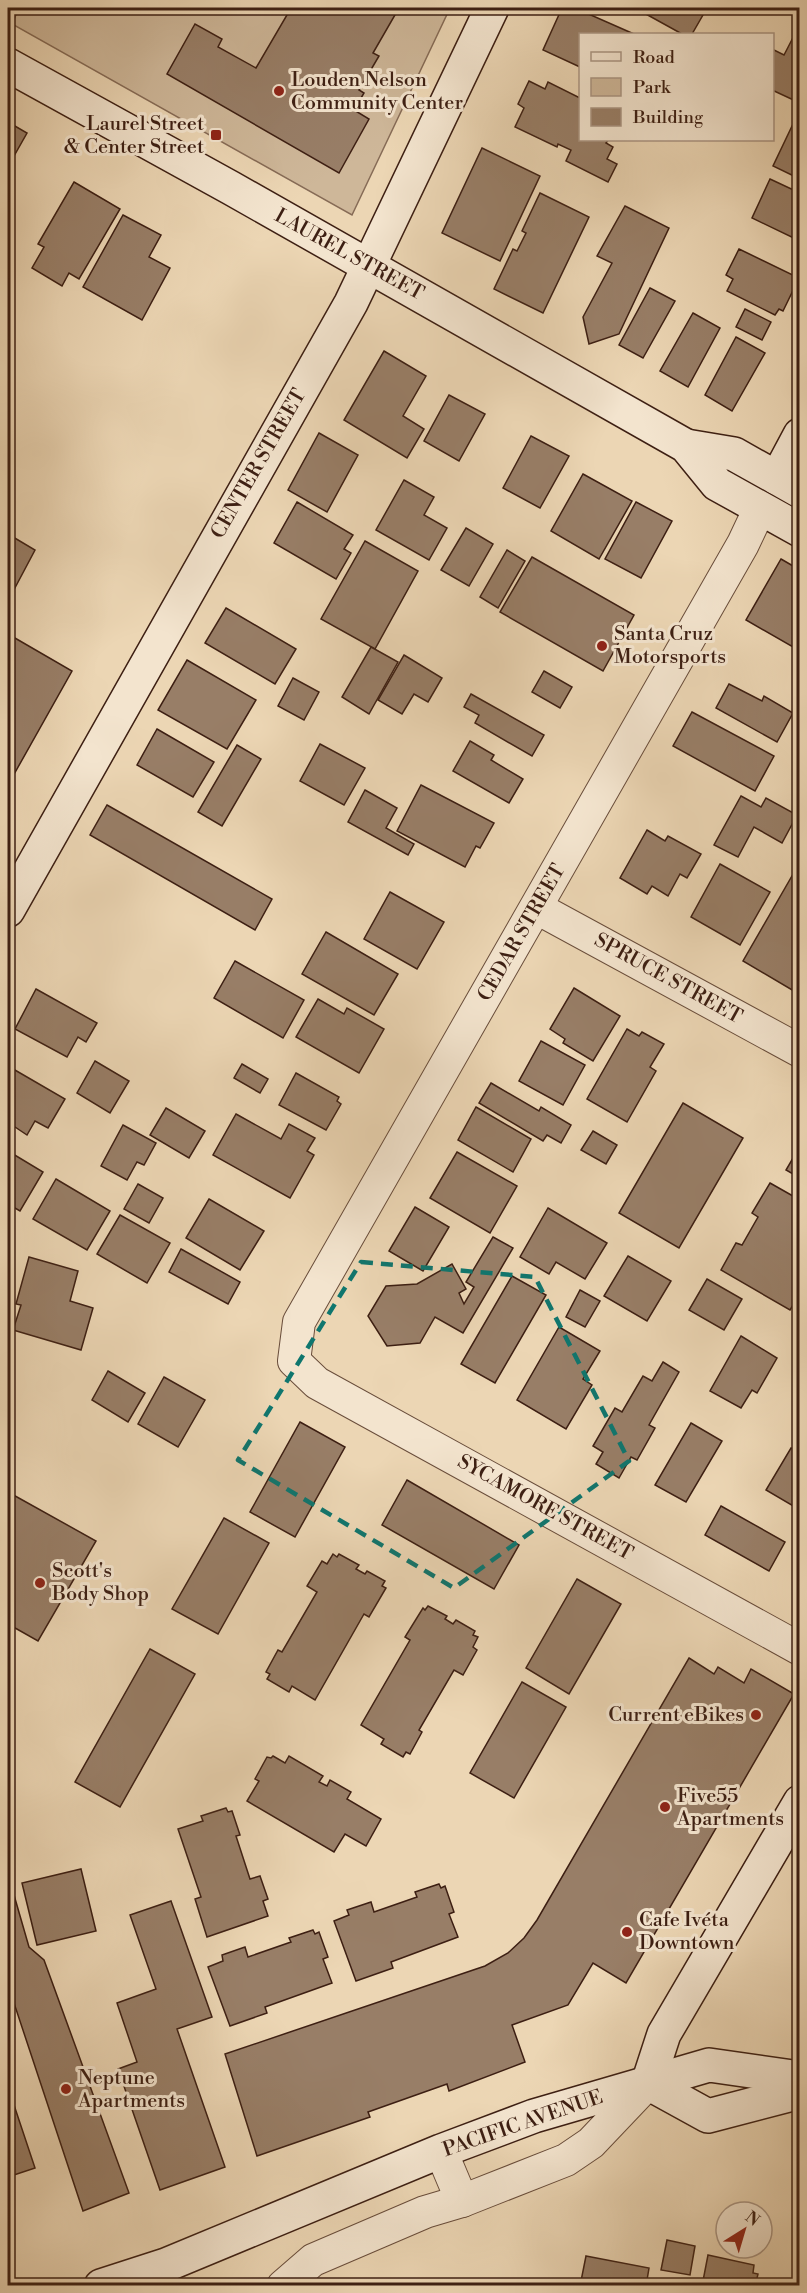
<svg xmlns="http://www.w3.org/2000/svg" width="807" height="2293" viewBox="0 0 807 2293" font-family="'Libre Bodoni',serif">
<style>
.green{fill:#ceb799;stroke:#866b56;stroke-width:1.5}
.building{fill:#987e67;stroke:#3d1f13;stroke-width:1.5}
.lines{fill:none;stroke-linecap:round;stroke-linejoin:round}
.street-casing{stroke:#694d3b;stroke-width:34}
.secondary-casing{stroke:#3d1f13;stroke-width:36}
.street{stroke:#f3e4ce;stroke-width:32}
.secondary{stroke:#f3e4ce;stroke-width:33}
.marked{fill:none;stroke:#0f766e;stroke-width:4.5;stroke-dasharray:12 8;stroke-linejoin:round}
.poi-dot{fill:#8f2418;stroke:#f3e4ce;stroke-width:2}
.labels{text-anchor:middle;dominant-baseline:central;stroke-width:6;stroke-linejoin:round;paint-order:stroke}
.poi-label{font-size:20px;fill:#3d1f13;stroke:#f3e4ce;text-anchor:start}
.street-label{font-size:20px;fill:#3d1f13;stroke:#f3e4ce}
</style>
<rect width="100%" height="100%" fill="#ecd6b4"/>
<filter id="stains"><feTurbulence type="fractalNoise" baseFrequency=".00333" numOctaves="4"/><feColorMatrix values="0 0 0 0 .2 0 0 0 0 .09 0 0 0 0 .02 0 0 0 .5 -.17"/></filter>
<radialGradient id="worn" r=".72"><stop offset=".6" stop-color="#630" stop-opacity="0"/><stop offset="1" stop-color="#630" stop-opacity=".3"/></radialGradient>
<polygon class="green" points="19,8 450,8 352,215 12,24"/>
<g class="building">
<polygon points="291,8 399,8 373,53 379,56 359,90 364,93 354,110 369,119 339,173 167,74 195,24 222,39 218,47 256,68"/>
<polygon points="562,8 575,8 634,34 580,34 580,67 543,50"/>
<polygon points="635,8 707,8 692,34 682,34"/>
<polygon points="800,24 800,103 772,90 772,49 784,55"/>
<polygon points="529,81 545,89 548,82 580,98 580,140 608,140 606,143 613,147 607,159 617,164 608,182 566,161 571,150 558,144 557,147 515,127 524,108 518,104"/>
<polygon points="8,122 27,133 10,163 8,161"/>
<polygon points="793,124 800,127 800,179 773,166"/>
<polygon points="482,148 540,176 500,261 442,233"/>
<polygon points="770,179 800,193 800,241 752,218"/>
<polygon points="74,182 120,209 79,279 69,273 62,286 32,268 44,247 38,244"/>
<polygon points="540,193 589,217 543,313 494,289 513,249 517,251 526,233 522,231"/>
<polygon points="625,206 669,228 619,334 589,344 583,317 612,263 597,256"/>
<polygon points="123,215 161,235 149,257 170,268 142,320 83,287"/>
<polygon points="739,249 799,278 783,311 779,309 775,315 727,291 733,279 726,275"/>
<polygon points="650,288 675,301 643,358 619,345"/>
<polygon points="745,309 771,322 762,340 736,327"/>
<polygon points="693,313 720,328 688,387 660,371"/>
<polygon points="736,337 765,353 732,411 705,395"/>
<polygon points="384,351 426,376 403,416 424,429 407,458 344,420"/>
<polygon points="449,395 485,414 459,461 424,441"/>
<polygon points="319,433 358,455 327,512 288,490"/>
<polygon points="531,436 569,456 540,508 503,488"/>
<polygon points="583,474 632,501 599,559 551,531"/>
<polygon points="404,480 434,497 424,515 447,528 429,560 376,530"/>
<polygon points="297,502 353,535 344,549 351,553 336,579 274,543"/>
<polygon points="636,502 672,521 641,578 605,559"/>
<polygon points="466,528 493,544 469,586 441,570"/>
<polygon points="8,534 35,550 8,601"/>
<polygon points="365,541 418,571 375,649 321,619"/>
<polygon points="507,550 525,561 498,608 480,597"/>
<polygon points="532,557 634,615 603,671 500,612"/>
<polygon points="781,559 800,570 800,651 746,620"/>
<polygon points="226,608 296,649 275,684 205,643"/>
<polygon points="8,634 72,671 8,785"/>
<polygon points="371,647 398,662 369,714 342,697"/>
<polygon points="404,655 442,678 428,702 414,694 402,714 378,700"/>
<polygon points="187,660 256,700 227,749 158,710"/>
<polygon points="544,671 572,687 560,708 532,692"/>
<polygon points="293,678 319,692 304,720 278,706"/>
<polygon points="729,684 762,701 764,696 793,713 777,742 716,708"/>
<polygon points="471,694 544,735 532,756 475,723 479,715 464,707"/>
<polygon points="692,712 774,756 755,791 673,746"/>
<polygon points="157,729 214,762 193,797 137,765"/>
<polygon points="470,741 494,755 491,760 523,779 509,803 453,771"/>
<polygon points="320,744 365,768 344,805 300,781"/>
<polygon points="237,745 261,759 222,826 198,812"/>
<polygon points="421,785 494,823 480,848 476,846 465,867 397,831"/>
<polygon points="365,790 397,808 386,828 414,844 408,855 348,822"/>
<polygon points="741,796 761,807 766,798 797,815 782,843 754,827 738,857 714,845"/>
<polygon points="107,805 272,899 255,930 90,835"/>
<polygon points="647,830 665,841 668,836 701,854 687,878 680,874 668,896 652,886 647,894 620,878"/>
<polygon points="800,862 800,993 799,994 743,961"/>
<polygon points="720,864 770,892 740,945 691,917"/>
<polygon points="390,892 444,922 417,969 364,939"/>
<polygon points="326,932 398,974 374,1015 302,974"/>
<polygon points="235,961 304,1000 283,1038 214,998"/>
<polygon points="574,988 620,1016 593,1061 563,1043 565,1039 550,1029"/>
<polygon points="36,989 97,1023 86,1042 78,1037 67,1057 15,1029"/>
<polygon points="318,999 344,1014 347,1008 384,1029 359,1073 296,1037"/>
<polygon points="627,1029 639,1036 642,1032 664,1044 650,1067 656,1071 627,1122 587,1099"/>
<polygon points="541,1041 585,1065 563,1105 519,1081"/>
<polygon points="95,1061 129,1081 110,1113 77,1093"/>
<polygon points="242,1064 268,1079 260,1093 234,1078"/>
<polygon points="8,1066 65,1099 48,1128 35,1121 27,1135 12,1125 9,1131 8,1130"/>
<polygon points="296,1073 339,1097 337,1101 341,1104 326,1130 279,1105"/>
<polygon points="491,1083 539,1111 541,1107 571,1125 561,1143 547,1135 543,1141 479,1103"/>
<polygon points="683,1103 743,1138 679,1248 619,1213"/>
<polygon points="476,1107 531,1139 513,1172 458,1140"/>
<polygon points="166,1108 205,1131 189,1158 150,1135"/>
<polygon points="236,1114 281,1139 289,1124 315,1138 307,1151 314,1155 290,1198 213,1155"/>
<polygon points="123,1125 156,1143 144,1165 137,1162 127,1180 101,1166"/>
<polygon points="593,1131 617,1145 606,1164 581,1150"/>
<polygon points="800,1146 800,1178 786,1170"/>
<polygon points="8,1151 43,1172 20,1211 8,1204"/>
<polygon points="457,1152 517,1186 490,1233 430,1198"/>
<polygon points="56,1179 110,1211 87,1250 33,1219"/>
<polygon points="770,1183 800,1200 800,1294 790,1310 721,1270 736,1243 742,1245 758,1217 752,1213"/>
<polygon points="138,1184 163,1198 149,1223 124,1209"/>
<polygon points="209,1199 264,1231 240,1270 186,1238"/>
<polygon points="415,1207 449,1227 423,1271 389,1251"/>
<polygon points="548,1208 607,1243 585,1279 556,1262 549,1274 520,1257"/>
<polygon points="120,1215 170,1243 147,1283 97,1254"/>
<polygon points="493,1237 513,1248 463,1333 435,1317 420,1343 387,1346 368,1316 386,1286 417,1284 452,1264 466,1289 459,1293 464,1304 474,1287 466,1282"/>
<polygon points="181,1249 240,1282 228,1304 169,1272"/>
<polygon points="628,1256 671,1281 647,1321 604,1296"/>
<polygon points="29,1257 78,1271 70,1301 93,1308 81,1350 13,1330 21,1305 16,1304"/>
<polygon points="512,1276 546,1295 495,1383 461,1364"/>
<polygon points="707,1279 742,1299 724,1330 689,1310"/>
<polygon points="580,1290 600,1301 585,1327 566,1317"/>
<polygon points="559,1327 600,1351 583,1379 592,1385 566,1429 517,1400"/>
<polygon points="741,1336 777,1358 757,1393 752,1390 741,1408 710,1391"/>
<polygon points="663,1362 679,1372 649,1425 655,1428 637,1460 631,1457 619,1478 596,1464 603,1452 593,1446 615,1408 622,1412 643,1376 652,1381"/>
<polygon points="108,1371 145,1393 128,1422 92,1400"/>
<polygon points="164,1377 205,1400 178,1447 138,1424"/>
<polygon points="300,1422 345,1447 295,1537 250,1512"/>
<polygon points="691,1423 722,1441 686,1502 655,1485"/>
<polygon points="791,1448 800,1453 800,1510 766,1490"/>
<polygon points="407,1480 519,1545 494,1589 382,1525"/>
<polygon points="8,1492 96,1541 38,1641 8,1624"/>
<polygon points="721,1506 785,1542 769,1571 705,1535"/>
<polygon points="224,1518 269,1543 218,1634 172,1609"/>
<polygon points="333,1554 337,1557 339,1554 359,1565 356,1569 365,1574 367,1571 385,1581 382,1586 386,1588 369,1617 364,1614 315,1700 292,1686 289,1692 267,1679 270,1674 266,1672 278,1650 282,1652 317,1592 307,1586 322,1561 327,1564"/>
<polygon points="577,1579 621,1604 569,1694 526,1668"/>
<polygon points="428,1606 447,1616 445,1619 453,1624 456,1620 475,1631 473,1635 478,1637 473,1647 477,1650 463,1675 454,1670 419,1730 422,1732 410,1754 406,1752 403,1757 381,1744 384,1739 361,1725 410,1640 405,1637 423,1608 425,1610"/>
<polygon points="150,1649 195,1674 120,1807 75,1782"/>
<polygon points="689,1658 714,1674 718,1667 744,1683 751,1669 794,1694 626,1983 593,1963 568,2005 512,2025 525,2062 449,2091 447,2084 368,2112 370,2117 257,2156 225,2054 485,1966 508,1953 524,1938 537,1920"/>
<polygon points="522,1682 566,1707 514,1798 470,1773"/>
<polygon points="273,1756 285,1763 289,1756 323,1776 319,1782 327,1786 330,1780 351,1792 347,1799 381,1819 366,1846 345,1834 334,1852 247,1801 259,1781 255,1779 267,1757 271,1758"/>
<polygon points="226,1808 228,1812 232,1811 240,1835 236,1836 250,1879 260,1876 268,1899 263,1901 268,1916 207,1937 195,1899 201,1897 178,1829 203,1821 201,1816"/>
<polygon points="81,1869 96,1931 37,1945 22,1883"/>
<polygon points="439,1884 441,1888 445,1886 454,1912 449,1914 458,1937 391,1962 393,1968 356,1981 334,1921 349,1915 347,1910 371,1902 374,1912 417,1897 415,1892"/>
<polygon points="14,1895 29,1947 44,1960 129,2193 83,2211 8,1985 8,1897"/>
<polygon points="171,1901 212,2017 177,2029 225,2167 160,2190 118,2069 137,2062 117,2003 156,1989 130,1915"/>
<polygon points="313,1930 315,1934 319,1932 328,1957 323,1959 332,1983 265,2007 267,2013 230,2026 208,1967 223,1961 222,1955 245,1947 248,1957 291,1942 289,1938"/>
<polygon points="8,2087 35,2168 8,2177"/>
<polygon points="667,2240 695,2246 690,2275 661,2270"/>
<polygon points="708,2255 754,2265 753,2273 758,2274 755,2286 702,2286"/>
<polygon points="586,2256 649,2268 646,2286 580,2286"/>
</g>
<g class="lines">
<defs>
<g id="street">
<polyline points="760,508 743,544 299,1322 294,1361 317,1383 800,1649"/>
<polyline points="537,908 800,1051"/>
<polyline points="441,2151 462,2201"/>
<polyline points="283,2286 313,2260 425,2212 462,2201 566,2160 591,2143 648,2083"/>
</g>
<g id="secondary">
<polyline points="8,65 231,188 686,446 717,484 800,530"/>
<polyline points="686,446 734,454 800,491"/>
<polyline points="777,478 800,435"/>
<polyline points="8,910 351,303 492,8"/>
<polyline points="648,2083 664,2034 800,1802"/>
<polyline points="648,2083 708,2116 800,2092"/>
<polyline points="101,2286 166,2265 441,2151 534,2116 709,2065 800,2078"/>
</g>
</defs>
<use href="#street" class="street-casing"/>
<use href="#secondary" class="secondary-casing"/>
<use href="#street" class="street"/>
<use href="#secondary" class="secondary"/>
</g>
<path class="marked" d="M361 1262 535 1277 629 1461 454 1588 238 1460Z"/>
<g class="poi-dot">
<circle cx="279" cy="91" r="6"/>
<rect x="210" y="129" width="12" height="12" rx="3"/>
<circle cx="602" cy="646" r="6"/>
<circle cx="40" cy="1583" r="6"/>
<circle cx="756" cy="1715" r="6"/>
<circle cx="665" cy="1807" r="6"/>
<circle cx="627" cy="1932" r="6"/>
<circle cx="66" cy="2089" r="6"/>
</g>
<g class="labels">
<g class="poi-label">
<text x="291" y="80">Louden Nelson<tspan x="291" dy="23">Community Center</tspan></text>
<text x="204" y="124" text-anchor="end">Laurel Street<tspan x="204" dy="23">&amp; Center Street</tspan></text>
<text x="614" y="634">Santa Cruz<tspan x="614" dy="23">Motorsports</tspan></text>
<text x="52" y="1571">Scott's<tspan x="52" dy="23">Body Shop</tspan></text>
<text x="744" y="1715" text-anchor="end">Current eBikes</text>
<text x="677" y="1796">Five55<tspan x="677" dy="23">Apartments</tspan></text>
<text x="639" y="1920">Cafe Ivéta<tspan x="639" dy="23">Downtown</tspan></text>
<text x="78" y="2078">Neptune<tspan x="78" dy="23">Apartments</tspan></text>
</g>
<g class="street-label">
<text transform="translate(349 255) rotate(29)">LAUREL STREET</text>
<text transform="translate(259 464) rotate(-60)">CENTER STREET</text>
<text transform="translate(522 933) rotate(-60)">CEDAR STREET</text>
<text transform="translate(668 979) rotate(29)">SPRUCE STREET</text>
<text transform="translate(545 1508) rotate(29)">SYCAMORE STREET</text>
<text transform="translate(523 2124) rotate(-19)">PACIFIC AVENUE</text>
</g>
</g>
<rect width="807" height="2293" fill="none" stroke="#ecd6b4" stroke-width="30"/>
<rect x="9" y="9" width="789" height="2275" fill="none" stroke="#3d1f13" stroke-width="3"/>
<rect x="15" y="15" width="777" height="2263" fill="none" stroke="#3d1f13" stroke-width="1.5"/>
<rect x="579" y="33" width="195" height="108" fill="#f3e4ce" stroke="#aa9583" stroke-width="1.5"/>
<rect x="591" y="52" width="30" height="9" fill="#f3e4ce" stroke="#aa9583" stroke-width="1.5"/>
<text x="633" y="63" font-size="18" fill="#3d1f13">Road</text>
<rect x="591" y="78" width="30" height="18" fill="#ceb799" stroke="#aa9583" stroke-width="1.5"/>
<text x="633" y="93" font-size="18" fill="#3d1f13">Park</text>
<rect x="591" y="108" width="30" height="18" fill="#987e67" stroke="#aa9583" stroke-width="1.5"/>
<text x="633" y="123" font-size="18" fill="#3d1f13">Building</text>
<g transform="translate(744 2230) rotate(37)"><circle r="28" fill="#f3e4ce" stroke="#aa9583" stroke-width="1.5"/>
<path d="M0-4.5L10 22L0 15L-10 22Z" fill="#8f2418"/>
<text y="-9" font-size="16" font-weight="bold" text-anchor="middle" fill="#3d1f13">N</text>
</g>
<rect width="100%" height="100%" filter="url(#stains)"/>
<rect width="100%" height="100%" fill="url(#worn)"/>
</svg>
